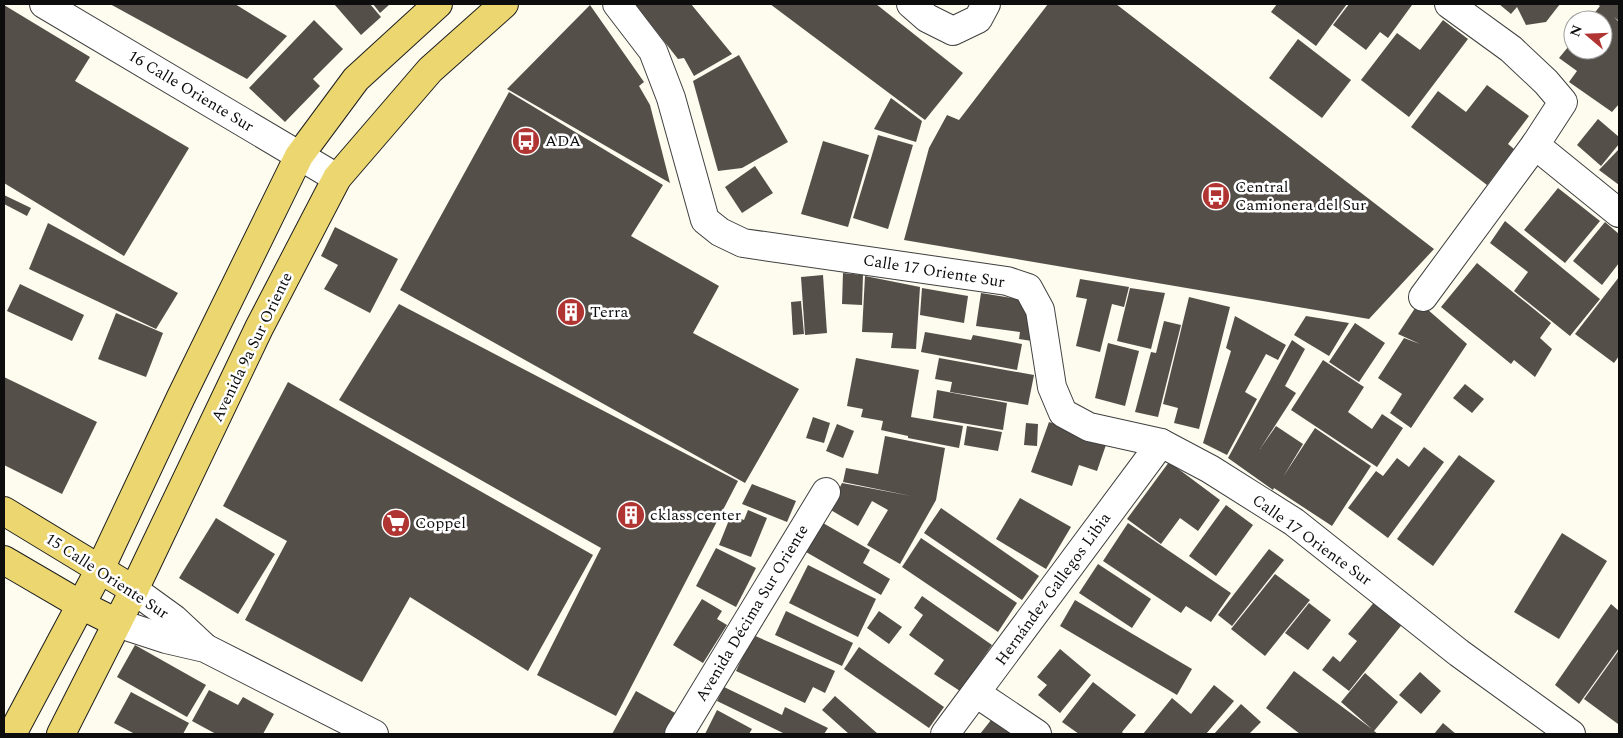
<svg xmlns="http://www.w3.org/2000/svg" width="1623" height="738" viewBox="0 0 1623 738" font-family="Spectral,serif">
<style>
.building{fill:#554f4a}
.lines{fill:none;stroke-linecap:round;stroke-linejoin:round}
.minor-casing{stroke:#404040;stroke-width:30}
.major-casing{stroke:#1e1e1e;stroke-width:30}
.minor{stroke:#fff;stroke-width:28}
.major{stroke:#ecd670;stroke-width:28}
.labels{text-anchor:middle;dominant-baseline:central;stroke-width:5;stroke-linejoin:round;paint-order:stroke}
.street-label{font-size:16px;fill:#0d0d0d;stroke:#fff}
.poi-label{font-size:16px;fill:#0d0d0d;stroke:#fff;text-anchor:start}
</style>
<rect width="100%" height="100%" fill="#fdfcef"/>
<g class="building">
<polygon points="110,4 235,4 287,36 247,79"/>
<polygon points="334,4 370,4 381,17 361,35"/>
<polygon points="373,4 390,4 380,13"/>
<polygon points="635,4 691,4 732,54 694,76 684,58 678,59"/>
<polygon points="770,4 876,4 963,73 925,120"/>
<polygon points="1048,4 1116,4 1434,249 1369,319 904,240 929,148 947,115 959,120"/>
<polygon points="1277,4 1347,4 1316,46 1271,12"/>
<polygon points="1349,4 1410,4 1412,5 1388,38 1380,32 1366,50 1333,25"/>
<polygon points="1499,4 1560,4 1546,22 1526,25 1517,7 1511,14"/>
<polygon points="1597,4 1619,4 1619,21 1614,17 1619,22 1619,104 1612,112 1569,82 1577,71 1559,58 1573,41 1573,50 1603,50 1603,20 1589,20 1600,6"/>
<polygon points="4,5 90,57 75,81 189,148 124,256 4,183"/>
<polygon points="590,5 644,82 639,86 650,105 670,183 507,89"/>
<polygon points="314,20 343,49 313,79 320,86 285,122 249,88"/>
<polygon points="1443,20 1468,39 1409,117 1361,80 1397,33 1420,50"/>
<polygon points="1298,39 1351,80 1322,118 1269,78"/>
<polygon points="739,55 788,142 742,168 718,171 693,81"/>
<polygon points="1487,85 1529,116 1508,144 1514,149 1487,185 1411,127 1438,91 1466,112"/>
<polygon points="509,92 663,185 631,236 719,286 693,333 799,389 745,483 400,290"/>
<polygon points="891,98 922,121 916,142 874,129"/>
<polygon points="1598,119 1619,137 1619,144 1601,166 1577,145"/>
<polygon points="878,135 913,145 888,229 853,218"/>
<polygon points="823,141 869,155 848,227 801,214"/>
<polygon points="1619,149 1619,185 1599,170"/>
<polygon points="755,166 773,193 742,213 725,187"/>
<polygon points="1558,188 1600,221 1565,263 1524,230"/>
<polygon points="4,195 31,208 27,216 4,204"/>
<polygon points="1505,221 1600,299 1570,336 1514,291 1528,272 1490,243"/>
<polygon points="1605,222 1619,234 1619,263 1602,285 1573,261"/>
<polygon points="48,223 178,293 156,329 29,269"/>
<polygon points="335,227 398,259 370,313 324,289 338,265 321,256"/>
<polygon points="1477,263 1551,323 1540,338 1552,349 1535,377 1514,360 1511,364 1441,307"/>
<polygon points="843,273 863,275 862,305 842,304"/>
<polygon points="823,275 827,333 805,335 801,277"/>
<polygon points="865,276 920,287 916,349 891,348 893,333 862,332"/>
<polygon points="1619,277 1619,356 1614,363 1575,334"/>
<polygon points="1080,279 1129,287 1124,307 1112,304 1100,352 1076,346 1087,299 1076,297"/>
<polygon points="20,284 84,315 72,341 7,311"/>
<polygon points="922,288 968,296 964,323 920,315"/>
<polygon points="1130,288 1165,293 1151,349 1117,341"/>
<polygon points="981,293 1024,300 1035,316 1032,341 1019,339 1020,332 976,326"/>
<polygon points="1189,297 1230,307 1199,429 1174,423 1178,408 1163,404"/>
<polygon points="801,301 804,334 793,335 791,302"/>
<polygon points="1419,302 1467,344 1411,428 1390,413 1402,394 1378,378 1404,338 1420,344 1398,334"/>
<polygon points="399,304 738,481 616,716 537,675 601,548 339,400"/>
<polygon points="116,313 163,333 146,377 98,359"/>
<polygon points="1235,316 1286,345 1278,360 1266,354 1245,392 1257,399 1227,455 1203,443 1231,351 1226,348"/>
<polygon points="1306,316 1349,323 1329,356 1294,335"/>
<polygon points="1164,321 1181,325 1158,417 1135,412 1151,352 1156,353"/>
<polygon points="1355,323 1385,343 1359,382 1329,362"/>
<polygon points="925,332 971,340 973,335 1022,344 1017,370 921,352"/>
<polygon points="1292,340 1305,349 1285,386 1296,393 1260,449 1276,426 1303,444 1283,477 1315,428 1371,466 1332,526 1274,488 1273,490 1228,458"/>
<polygon points="1108,343 1139,351 1125,406 1095,398"/>
<polygon points="856,358 919,370 911,417 963,426 959,448 908,438 908,436 881,430 883,421 861,417 863,409 847,406"/>
<polygon points="939,358 1034,375 1028,405 950,392 952,382 935,379"/>
<polygon points="1323,360 1364,387 1348,412 1372,429 1382,414 1403,428 1377,467 1291,410"/>
<polygon points="4,377 97,422 62,494 4,465"/>
<polygon points="288,382 593,555 528,671 410,597 362,682 245,620 287,541 223,506"/>
<polygon points="1465,384 1484,399 1472,413 1453,398"/>
<polygon points="937,390 1007,403 1003,430 933,418"/>
<polygon points="813,417 830,423 824,443 806,438"/>
<polygon points="1049,422 1107,442 1097,471 1079,465 1072,486 1031,472"/>
<polygon points="1026,423 1038,424 1037,446 1024,445"/>
<polygon points="837,424 854,431 843,458 826,451"/>
<polygon points="967,426 1002,432 998,451 964,445"/>
<polygon points="885,436 945,448 936,500 900,564 867,545 888,510 872,501 858,526 829,509 842,483 911,496 843,482 846,468 878,474"/>
<polygon points="1424,447 1444,462 1388,538 1348,508 1376,471 1383,476 1397,458 1409,467"/>
<polygon points="1459,455 1495,481 1433,566 1397,539"/>
<polygon points="1169,462 1220,500 1198,531 1180,518 1161,544 1127,519"/>
<polygon points="752,484 796,501 787,522 742,504"/>
<polygon points="1020,498 1071,527 1046,569 996,539"/>
<polygon points="1226,505 1253,525 1216,576 1189,556"/>
<polygon points="941,508 1039,576 1022,600 924,533"/>
<polygon points="748,510 767,518 751,557 719,545 731,515 744,520"/>
<polygon points="216,518 275,554 238,614 179,578"/>
<polygon points="823,523 870,550 863,563 890,579 881,595 806,552"/>
<polygon points="1128,523 1231,593 1211,622 1186,606 1181,613 1103,561"/>
<polygon points="1562,533 1607,561 1559,639 1514,612"/>
<polygon points="921,538 1017,603 998,632 902,567"/>
<polygon points="716,548 756,568 736,607 696,586"/>
<polygon points="1269,549 1284,560 1232,626 1218,615"/>
<polygon points="1098,564 1151,599 1132,628 1079,593"/>
<polygon points="808,565 876,599 858,637 789,603"/>
<polygon points="1275,574 1310,600 1265,656 1231,629"/>
<polygon points="922,596 992,645 960,691 934,674 944,660 909,635 923,615 914,608"/>
<polygon points="702,599 722,611 717,619 727,625 703,663 673,645"/>
<polygon points="1075,600 1192,669 1177,695 1060,626"/>
<polygon points="1376,600 1404,622 1349,691 1322,670 1333,656 1340,662 1357,641 1348,634"/>
<polygon points="1309,603 1331,620 1308,650 1285,633"/>
<polygon points="1611,604 1619,611 1619,648 1579,704 1555,685"/>
<polygon points="786,611 853,643 842,666 775,635"/>
<polygon points="879,611 902,627 889,644 867,628"/>
<polygon points="753,635 835,671 825,693 813,687 805,703 736,671"/>
<polygon points="135,645 206,685 187,717 117,677"/>
<polygon points="859,647 944,707 929,728 844,669"/>
<polygon points="1060,649 1091,675 1060,713 1038,695 1047,685 1037,677"/>
<polygon points="1619,650 1619,722 1618,724 1584,699"/>
<polygon points="1294,671 1372,729 1341,702 1365,673 1398,702 1374,731 1378,734 1300,734 1266,708"/>
<polygon points="1420,672 1441,691 1421,714 1399,695"/>
<polygon points="1093,682 1136,715 1122,732 1124,734 1079,734 1062,722"/>
<polygon points="1214,685 1234,701 1206,734 1143,734 1172,698 1191,714"/>
<polygon points="724,687 782,715 785,707 828,728 824,734 785,734 717,701"/>
<polygon points="209,690 238,705 243,697 274,714 263,734 216,734 192,721"/>
<polygon points="636,691 677,714 666,734 612,734"/>
<polygon points="131,692 189,723 183,734 135,734 114,723"/>
<polygon points="835,696 878,734 849,734 822,710"/>
<polygon points="1241,704 1261,722 1249,734 1214,734"/>
<polygon points="717,710 752,729 749,734 705,734"/>
<polygon points="999,710 1031,734 980,734"/>
<polygon points="1443,723 1456,734 1434,734"/>
</g>
<g class="lines">
<defs>
<g id="minor">
<polyline points="44,4 337,178"/>
<polyline points="617,4 653,51 671,98 705,220 720,232 743,243 1007,281 1028,288 1040,310 1052,387 1063,413 1089,427 1161,443 1210,469 1294,522 1459,653 1571,734"/>
<polyline points="911,4 927,18 953,31 978,19 986,4"/>
<polyline points="1535,145 1619,213"/>
<polyline points="1423,297 1535,145 1563,102 1546,82 1511,49 1449,4"/>
<polyline points="134,590 174,619 204,647"/>
<polyline points="117,623 166,639 205,648 374,734"/>
<polyline points="976,693 1037,734"/>
<polyline points="679,734 826,492"/>
<polyline points="945,734 1161,443"/>
</g>
<g id="major">
<polyline points="4,511 134,590"/>
<polyline points="4,560 81,605 117,623"/>
<polyline points="12,734 100,569 181,397 299,156 356,79 438,4"/>
<polyline points="61,734 134,590 259,328 337,178 430,70 504,4"/>
</g>
</defs>
<use href="#minor" class="minor-casing"/>
<use href="#major" class="major-casing"/>
<use href="#minor" class="minor"/>
<use href="#major" class="major"/>
</g>
<defs>
<symbol id="bus-disc" viewBox="-11 -11 22 22"><circle r="9.5" fill="#b03432" stroke="#fff"/><path d="M-5-6H5V4H4V6H2V4H-2V6H-4V4H-5ZM-3.5-4V0h7V-4ZM-3.5 1.2v1.5H-2V1.2ZM2 1.2v1.5H3.5V1.2Z" fill="#fff"/></symbol>
<symbol id="building-disc" viewBox="-11 -11 22 22"><circle r="9.5" fill="#b03432" stroke="#fff"/><path d="M-4-6H4V6H1V3H-1V6H-4ZM-2.5-4.3h1.7v1.8h-1.7ZM.8-4.3h1.7v1.8H.8ZM-2.5-1h1.7V.8h-1.7ZM.8-1h1.7V.8H.8Z" fill="#fff"/></symbol>
<symbol id="supermarket-disc" viewBox="-11 -11 22 22"><circle r="9.5" fill="#b03432" stroke="#fff"/><path d="M-6-5.5h2.5l.6 2H6L4.5 2H-2.5L-4.4-4H-6ZM-1.5 3.2a1.3 1.3 0 1 0 .1 0ZM3 3.2a1.3 1.3 0 1 0 .1 0Z" fill="#fff"/></symbol>
</defs>
<g fill-rule="evenodd">
<use href="#bus-disc" x="510" y="125" width="32" height="32"/>
<use href="#bus-disc" x="1200" y="180" width="32" height="32"/>
<use href="#building-disc" x="555" y="296" width="32" height="32"/>
<use href="#building-disc" x="615" y="499" width="32" height="32"/>
<use href="#supermarket-disc" x="380" y="507" width="32" height="32"/>
</g>
<g class="labels">
<g class="street-label">
<text transform="translate(191 91) rotate(31)">16 Calle Oriente Sur</text>
<text transform="translate(934 271) rotate(9)">Calle 17 Oriente Sur</text>
<text transform="translate(252 347) rotate(-64)">Avenida 9a Sur Oriente</text>
<text transform="translate(1312 540) rotate(36)">Calle 17 Oriente Sur</text>
<text transform="translate(107 576) rotate(33)">15 Calle Oriente Sur</text>
<text transform="translate(1053 589) rotate(-54)">Hernández Gallegos Libia</text>
<text transform="translate(752 613) rotate(-59)">Avenida Décima Sur Oriente</text>
</g>
<g class="poi-label">
<text x="545" y="141">ADA</text>
<text x="1235" y="187">Central<tspan x="1235" dy="18">Camionera del Sur</tspan></text>
<text x="590" y="312">Terra</text>
<text x="650" y="515">cklass center</text>
<text x="415" y="523">Coppel</text>
</g>
</g>
<rect width="1623" height="738" fill="none" stroke="#0d0d0d" stroke-width="10"/>
<g transform="translate(1588 35) rotate(289)"><circle r="24" fill="#ffffff" stroke="#9e9e9e"/>
<path d="M0-4L9 19L0 12L-9 19Z" fill="#b03432"/>
<text y="-8" font-size="14" font-weight="bold" text-anchor="middle" fill="#0d0d0d">N</text>
</g>
</svg>
